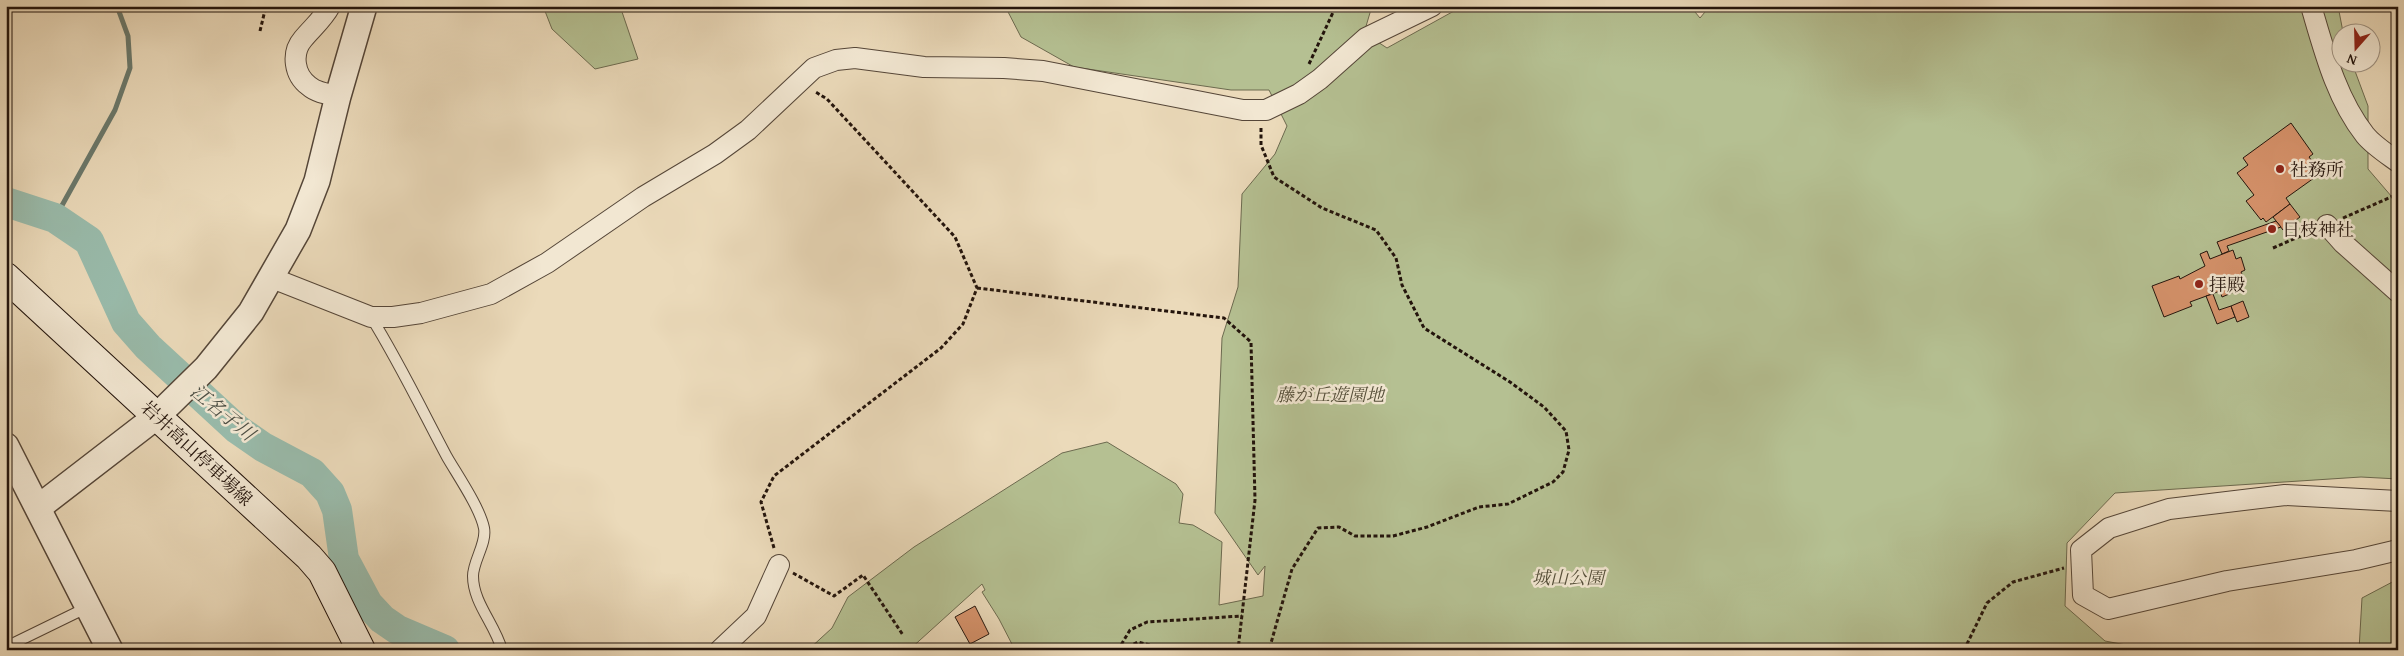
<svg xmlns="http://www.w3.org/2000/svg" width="2404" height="656" viewBox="0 0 2404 656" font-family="'Gentium Book Plus','Noto Serif JP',serif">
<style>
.green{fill:#b5c092;stroke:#6c6a4f}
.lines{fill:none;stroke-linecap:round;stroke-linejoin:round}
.stream{stroke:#6a786b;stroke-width:5}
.river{stroke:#99bbab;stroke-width:30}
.building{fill:#d7936c;stroke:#23140c}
.service-casing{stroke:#554638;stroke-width:12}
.minor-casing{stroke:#554638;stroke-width:22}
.tertiary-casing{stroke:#554638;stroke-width:28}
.secondary-casing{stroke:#23140c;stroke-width:30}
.path{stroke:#23140c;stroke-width:3;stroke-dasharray:4 2.5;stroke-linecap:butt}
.service{stroke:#f2e7d2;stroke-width:10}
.minor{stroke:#f2e7d2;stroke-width:20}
.tertiary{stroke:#f2e7d2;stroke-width:25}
.secondary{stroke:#f2e7d2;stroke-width:28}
.poi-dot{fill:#8f2418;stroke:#f2e7d2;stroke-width:2}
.labels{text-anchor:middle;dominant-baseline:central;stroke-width:5;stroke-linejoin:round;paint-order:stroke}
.poi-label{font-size:18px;fill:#23140c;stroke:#f2e7d2;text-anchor:start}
.park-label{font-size:18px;font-style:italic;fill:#56503b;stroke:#f2e7d2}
.street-label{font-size:18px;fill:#23140c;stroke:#f2e7d2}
.water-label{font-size:19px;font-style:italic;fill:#4c4e44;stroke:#f2e7d2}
</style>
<rect width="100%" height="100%" fill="#ebdaba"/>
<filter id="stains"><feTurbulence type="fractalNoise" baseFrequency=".004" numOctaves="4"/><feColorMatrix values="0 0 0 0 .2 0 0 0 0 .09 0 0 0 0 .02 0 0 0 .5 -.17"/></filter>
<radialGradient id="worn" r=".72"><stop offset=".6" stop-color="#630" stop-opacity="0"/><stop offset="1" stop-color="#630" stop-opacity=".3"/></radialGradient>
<g class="green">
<polygon points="543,6 620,6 638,59 595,69 552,29"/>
<polygon points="1005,6 1372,6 1364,33 1387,48 1463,6 1690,6 1700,18 1710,6 2338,6 2343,32 2342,62 2352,63 2368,106 2368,169 2398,204 2398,479 2361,477 2115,493 2067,543 2065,606 2105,641 2153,650 1015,650 999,619 982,592 985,590 982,584 909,650 808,650 832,628 848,597 914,547 1062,453 1107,442 1176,484 1183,494 1179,523 1193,525 1222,542 1219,605 1263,596 1265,566 1258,575 1215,513 1222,338 1238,287 1242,194 1275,154 1287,126 1269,90 1231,90 1074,67 1021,37"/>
<polygon points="2398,579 2398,650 2359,650 2362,598"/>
</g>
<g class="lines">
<polyline class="stream" points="55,218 115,110 130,68 128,36 117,6"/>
<polyline class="river" points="6,202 55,218 89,241 126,322 148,347 237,429 263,447 312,473 330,493 337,510 344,559 368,604 382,619 398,630 445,650"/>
</g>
<g class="building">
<polygon points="2291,123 2313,154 2309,157 2321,173 2286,198 2290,204 2266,222 2263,218 2261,220 2246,201 2254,195 2237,173 2248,165 2243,158"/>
<polygon points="2290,204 2300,217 2283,230 2273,217"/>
<polygon points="2276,221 2281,227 2227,246 2229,251 2222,254 2217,242"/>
<polygon points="2233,250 2236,259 2241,257 2245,270 2241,272 2246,283 2233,288 2234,292 2222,297 2220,291 2190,302 2192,306 2164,317 2152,286 2179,276 2180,279 2205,266 2200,254 2207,251 2210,259"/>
<polygon points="2213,294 2219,310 2231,306 2235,317 2217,324 2206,296"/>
<polygon points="2243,301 2249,317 2237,322 2231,306"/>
<polygon points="975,606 989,634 970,644 955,617"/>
</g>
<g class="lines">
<defs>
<g id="service">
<path d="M371 317C399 362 422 410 447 457 458 476 480 508 484 528 487 543 473 561 473 576 473 603 495 624 502 650"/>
<polyline points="6,647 88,607"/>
</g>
<g id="minor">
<path d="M330 6C323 19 313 27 303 39 291 53 294 75 309 86 317 93 328 94 338 96"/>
<path d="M2311 6C2324 50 2336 98 2365 135 2373 145 2387 154 2398 162"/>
<polyline points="2327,225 2343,243 2398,292"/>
<polyline points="272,278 371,317 393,317 421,313 491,294 547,263 643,197 715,154 748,130 814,68 836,60 855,58 924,67 1004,68 1043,71 1243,110 1266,110 1299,94 1320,79 1366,38 1432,6"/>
<polyline points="2398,501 2285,495 2169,509 2109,528 2081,550 2083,595 2108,609 2227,581 2356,560 2398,550"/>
<polyline points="720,650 756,616 779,565"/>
</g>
<g id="tertiary">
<polyline points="6,446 110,650"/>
<polyline points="39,507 157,416 206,368 251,312 298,230 317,181 338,96 364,6"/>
</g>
<polyline id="secondary" points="6,277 309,557 322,572 361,650"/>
</defs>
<use href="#service" class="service-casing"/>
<use href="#minor" class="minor-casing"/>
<use href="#tertiary" class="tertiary-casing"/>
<use href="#secondary" class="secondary-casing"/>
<g class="path">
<polyline points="260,31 266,6"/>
<polyline points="1309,64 1336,6"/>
<polyline points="1261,128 1261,145 1274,177 1322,208 1376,230 1396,258 1402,285 1424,328 1510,382 1544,407 1566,431 1569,450 1563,472 1553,482 1508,504 1479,507 1427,527 1393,536 1355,536 1339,527 1318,528 1292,569 1269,650"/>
<polyline points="2343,218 2398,194"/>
<polyline points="2273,248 2312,231"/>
<polyline points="977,288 1224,318 1251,342 1255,500 1238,650"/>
<polyline points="774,548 761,502 774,476 941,348 963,324 977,288 955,237 827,99 814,91"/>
<polyline points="793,573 834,596 863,575 903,635"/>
<polyline points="1118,650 1130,630 1147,622 1242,616"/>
<polyline points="1122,650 1138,642 1170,650"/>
<polyline points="1964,650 1987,603 2013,582 2064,568"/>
</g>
<use href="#service" class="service"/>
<use href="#minor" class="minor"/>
<use href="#tertiary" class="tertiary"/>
<use href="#secondary" class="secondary"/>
</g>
<g class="poi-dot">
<circle cx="2280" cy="169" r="5"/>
<circle cx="2272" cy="229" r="5"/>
<circle cx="2199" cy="284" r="5"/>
</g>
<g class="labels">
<g class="poi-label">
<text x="2290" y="169">社務所</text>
<text x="2282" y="229">日枝神社</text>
<text x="2209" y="284">拝殿</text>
</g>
<g class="park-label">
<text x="1330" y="394">藤が丘遊園地</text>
<text x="1568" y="577">城山公園</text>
</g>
<g class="street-label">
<text transform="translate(197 453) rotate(43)">岩井高山停車場線</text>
</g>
<g class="water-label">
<text transform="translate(223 412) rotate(39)">江名子川</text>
</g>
</g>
<rect width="2404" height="656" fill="none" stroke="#ebdaba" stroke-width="25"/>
<rect x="8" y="8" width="2389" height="641" fill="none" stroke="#23140c" stroke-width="2.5"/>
<rect x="12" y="12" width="2379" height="631" fill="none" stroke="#23140c"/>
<g transform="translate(2356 48) rotate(200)"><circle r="24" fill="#f2e7d2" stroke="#9f9383"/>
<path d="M0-4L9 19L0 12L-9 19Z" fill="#8f2418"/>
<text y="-8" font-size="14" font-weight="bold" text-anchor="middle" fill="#23140c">N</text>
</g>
<rect width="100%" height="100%" filter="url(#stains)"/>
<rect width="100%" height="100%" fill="url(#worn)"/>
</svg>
